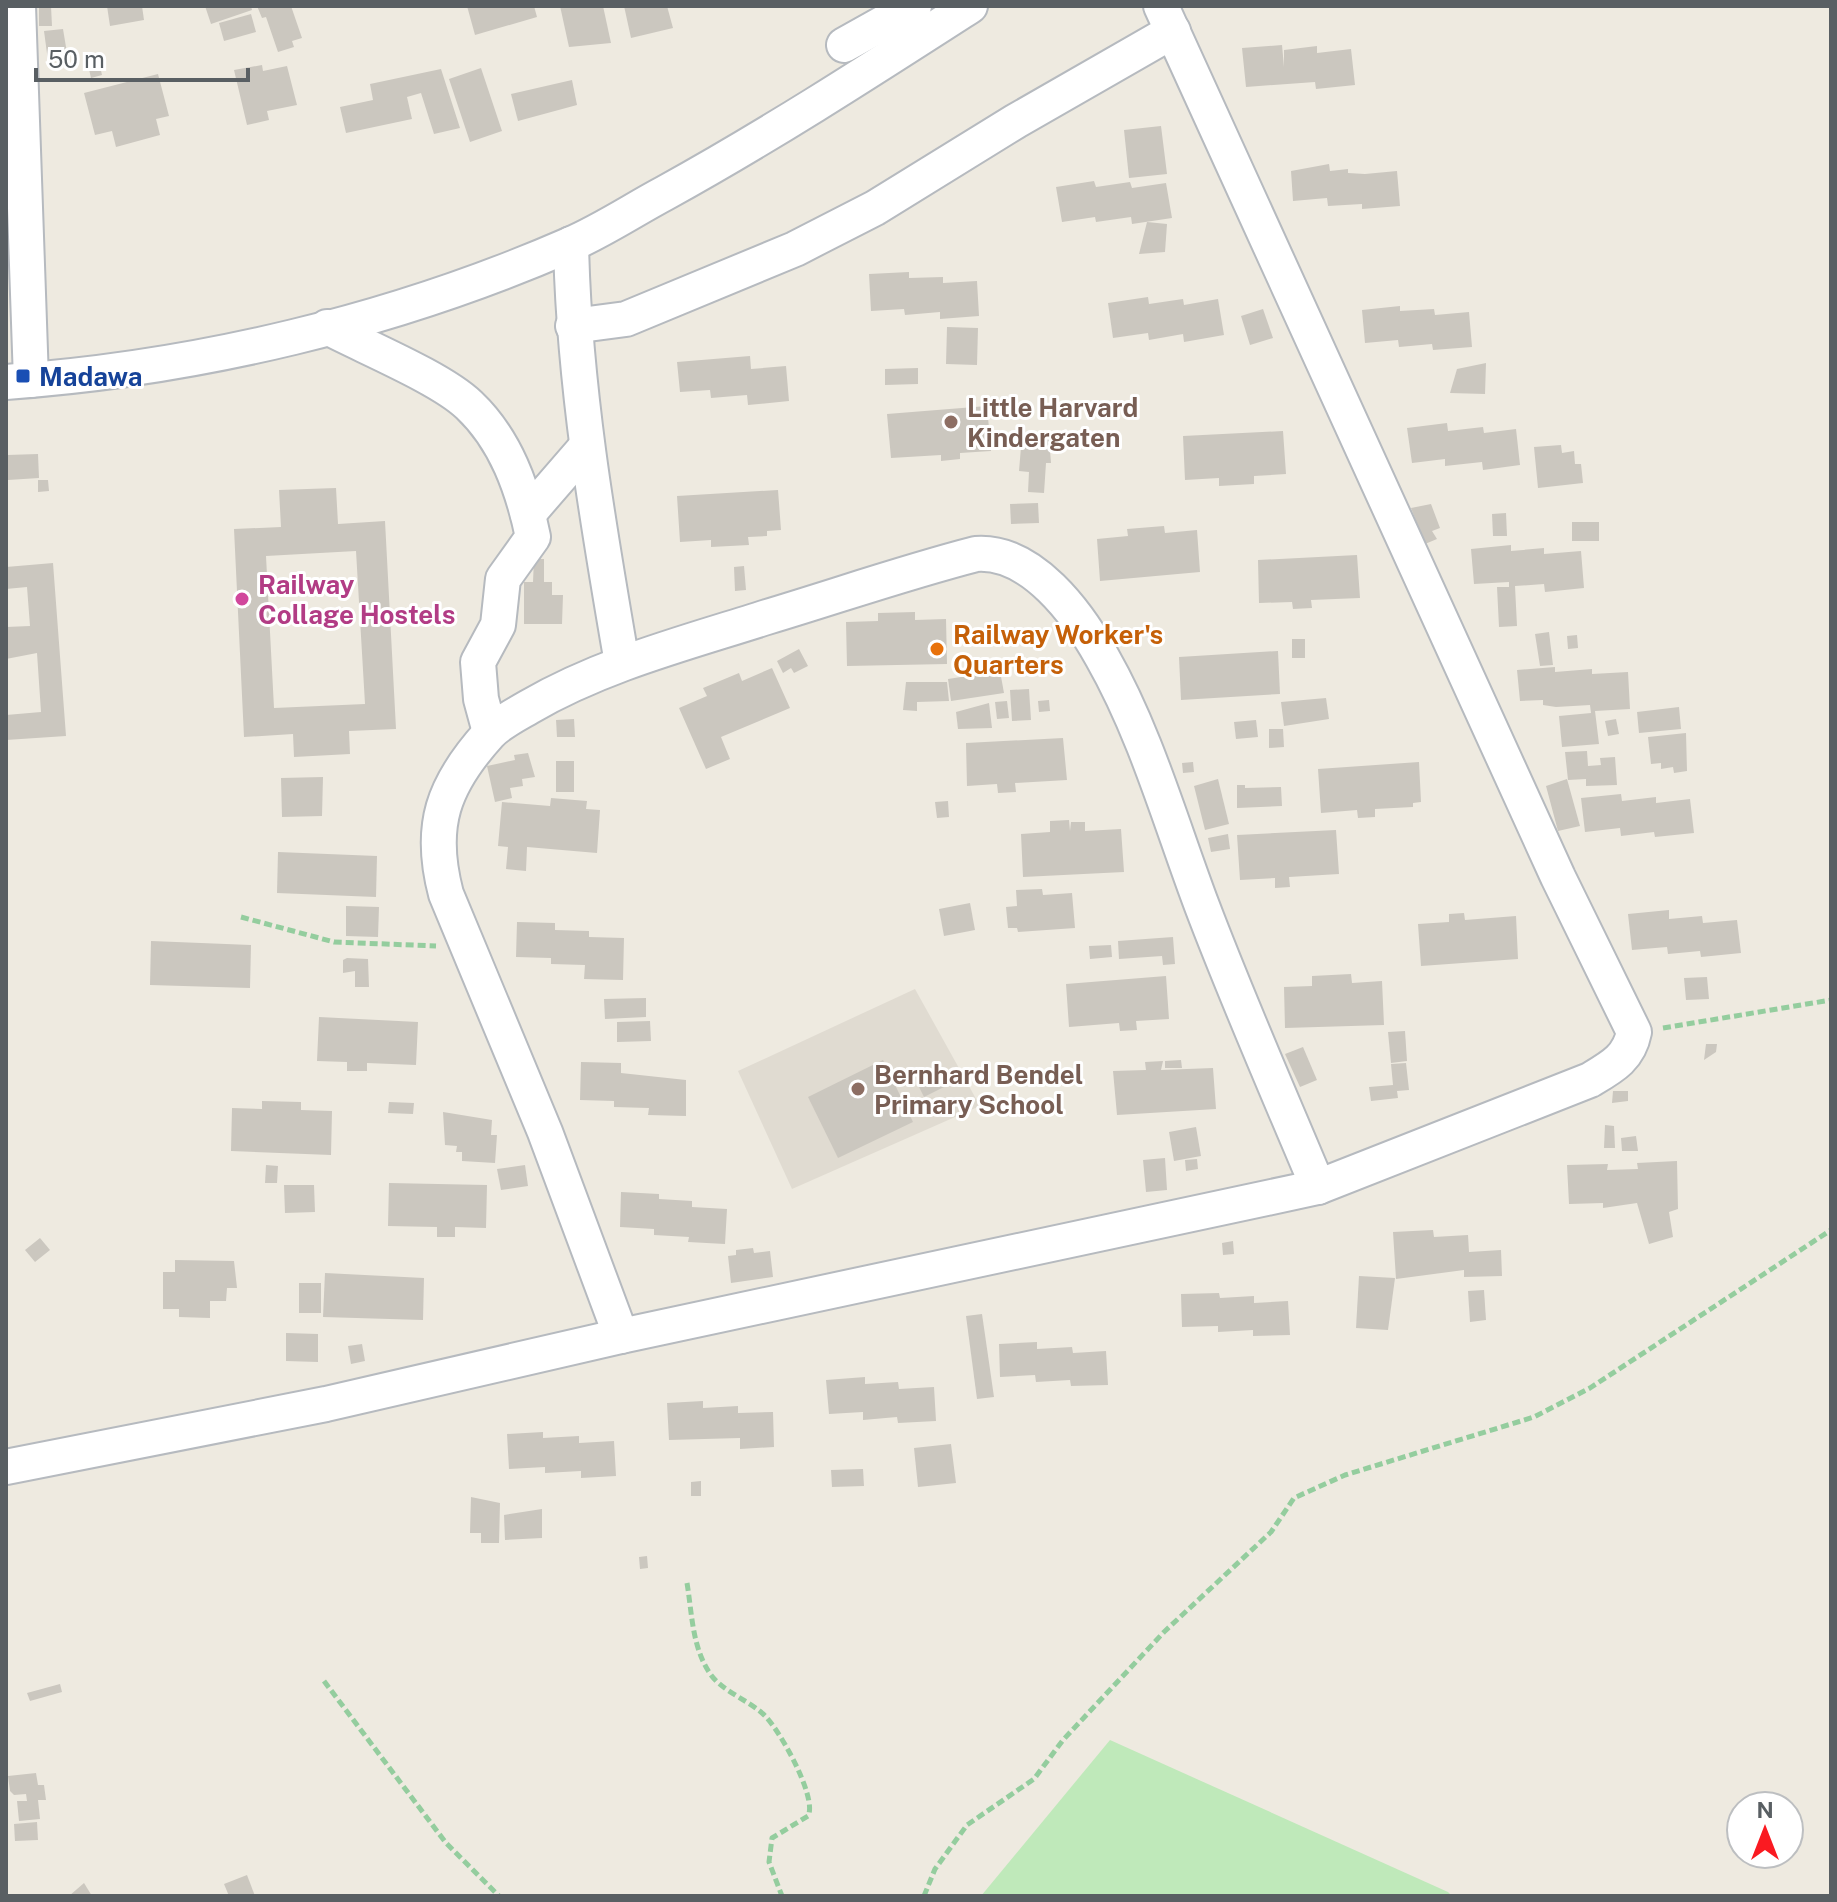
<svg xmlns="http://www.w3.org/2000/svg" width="1837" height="1902" viewBox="0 0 1837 1902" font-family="'Public Sans',sans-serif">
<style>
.education{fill:#e0dbd1}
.green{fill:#bfe9ba}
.building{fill:#cbc7bf;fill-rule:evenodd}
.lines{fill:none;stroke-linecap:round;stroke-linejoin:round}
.minor-casing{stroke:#b6babf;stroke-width:38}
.path{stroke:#94cd9e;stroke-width:5;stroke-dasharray:8 4;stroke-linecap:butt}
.minor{stroke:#fff;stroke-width:34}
.transit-dot{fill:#1a4fb4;stroke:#fff;stroke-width:3}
.education-dot{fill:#8d6e63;stroke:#fff;stroke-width:3}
.hotel-dot{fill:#d1479c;stroke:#fff;stroke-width:3}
.food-dot{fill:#e8710a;stroke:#fff;stroke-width:3}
.labels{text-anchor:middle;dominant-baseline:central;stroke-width:6;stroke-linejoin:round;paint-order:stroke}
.transit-label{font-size:26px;font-weight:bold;fill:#164399;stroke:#fff;text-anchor:start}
.education-label{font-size:26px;font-weight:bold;fill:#785e54;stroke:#fff;text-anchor:start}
.hotel-label{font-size:26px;font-weight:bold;fill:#b23c85;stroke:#fff;text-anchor:start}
.food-label{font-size:26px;font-weight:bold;fill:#c56008;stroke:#fff;text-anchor:start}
</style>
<rect width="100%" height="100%" fill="#eeeae0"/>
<polygon class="education" points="915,989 980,1106 792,1189 738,1071"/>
<polygon class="green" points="1110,1740 1448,1892 1452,1896 981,1896"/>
<g class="building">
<polygon points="39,6 51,6 52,26 39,26"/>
<polygon points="107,6 142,6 144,20 110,26"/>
<polygon points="205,6 251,6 252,10 211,24"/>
<polygon points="257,6 291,6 302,38 292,41 294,47 278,52 266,17 262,18"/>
<polygon points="467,6 534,6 537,17 475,35"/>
<polygon points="560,6 603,6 611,43 569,47"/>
<polygon points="624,6 667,6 673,28 631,38"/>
<polygon points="251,14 256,32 224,41 219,23"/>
<polygon points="63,29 68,59 48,61 44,31"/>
<polygon points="1282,45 1284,67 1284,50 1317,46 1317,53 1351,49 1355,85 1316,89 1315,82 1246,87 1242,48"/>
<polygon points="97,53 102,75 91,78 86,56"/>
<polygon points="262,65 263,71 287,66 297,105 267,111 269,120 247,125 234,70"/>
<polygon points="481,68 502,131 470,142 449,79"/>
<polygon points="441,69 460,128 434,134 421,93 407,97 412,119 346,133 340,107 373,100 370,84"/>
<polygon points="158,74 169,116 156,119 160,135 116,147 112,131 95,135 84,93"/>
<polygon points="572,80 577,105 518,121 511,94"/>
<polygon points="1161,126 1167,174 1129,178 1124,130"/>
<polygon points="1329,164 1330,171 1348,169 1348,173 1365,174 1397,171 1400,206 1362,209 1362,204 1328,206 1327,198 1293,201 1291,171"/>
<polygon points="1094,181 1096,187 1130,182 1132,188 1166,183 1172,218 1132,224 1131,217 1096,222 1095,217 1062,222 1056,187"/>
<polygon points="1147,222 1167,224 1165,252 1139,254"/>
<polygon points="909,272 909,278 943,277 943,283 977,281 979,316 940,319 940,312 905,315 904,309 871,311 869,274"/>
<polygon points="1148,297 1149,304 1183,299 1184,305 1218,299 1224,335 1184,342 1183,334 1149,340 1148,333 1113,338 1108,303"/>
<polygon points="1400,306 1400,311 1434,309 1435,315 1469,312 1472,347 1433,350 1432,344 1399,347 1398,340 1365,343 1362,310"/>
<polygon points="1263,309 1273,338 1250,345 1241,316"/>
<polygon points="947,327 978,328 977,365 946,364"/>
<polygon points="750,356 751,369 786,366 789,401 748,405 747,395 711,398 710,390 680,392 677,362"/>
<polygon points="1486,363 1485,394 1450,393 1457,369"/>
<polygon points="918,368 918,384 885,385 885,369"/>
<polygon points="987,406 991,451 960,453 960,459 941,461 941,455 891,458 887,414"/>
<polygon points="1447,423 1448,431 1483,427 1484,433 1516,429 1520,465 1483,470 1482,462 1445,466 1445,459 1412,463 1407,428"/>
<polygon points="1283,431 1286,474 1254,476 1254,484 1219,486 1219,478 1185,480 1183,436"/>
<polygon points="1022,435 1049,438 1051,463 1046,463 1044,493 1028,492 1029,472 1019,471"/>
<polygon points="1561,445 1562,453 1574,451 1575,464 1581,464 1583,483 1538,488 1534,447"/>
<polygon points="38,454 39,478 8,480 7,455"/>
<polygon points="38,480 48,480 49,491 38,492"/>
<path d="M336 488 338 524 385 521 396 729 349 731 350 754 294 757 293 734 244 737 234 529 281 527 279 490ZM356 551 365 704 274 708 266 556Z"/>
<polygon points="778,490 781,530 767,531 767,536 748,537 749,545 711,547 711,540 680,542 677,496"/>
<polygon points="1038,503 1039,523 1011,524 1010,504"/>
<polygon points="1431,504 1440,528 1432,531 1437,539 1425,544 1411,508"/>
<polygon points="1506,513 1507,536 1493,536 1492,514"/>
<rect x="1572" y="522" width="27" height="19"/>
<polygon points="1164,526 1165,533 1197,530 1200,572 1100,581 1097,539 1128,536 1127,529"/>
<polygon points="1511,545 1511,551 1544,548 1544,554 1581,551 1584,588 1545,592 1544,584 1515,586 1517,626 1499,627 1497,587 1509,587 1509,582 1474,584 1471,549"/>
<polygon points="1357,555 1360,598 1311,600 1312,608 1293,609 1292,602 1259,603 1258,560"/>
<polygon points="534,559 544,559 544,582 552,582 552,595 563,595 562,624 524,624 524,582 533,582"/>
<polygon points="53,563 66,736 6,740 6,715 41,712 37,653 6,659 6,627 30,626 27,587 6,589 6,567"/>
<polygon points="744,566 746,590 735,591 734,567"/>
<polygon points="915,612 915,620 946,619 947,664 847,666 846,622 878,621 878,613"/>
<polygon points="1549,632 1553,665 1540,666 1535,634"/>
<polygon points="1577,635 1578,648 1568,649 1567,636"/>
<rect x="1292" y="639" width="13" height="19"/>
<polygon points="799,649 808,666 794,673 791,668 783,673 777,661"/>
<polygon points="1278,651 1280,694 1181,700 1179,657"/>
<polygon points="1555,667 1555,672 1592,669 1592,674 1628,672 1630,709 1595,711 1599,744 1562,747 1559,716 1591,713 1590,705 1556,707 1543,705 1543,700 1520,701 1517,670"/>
<polygon points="772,668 790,708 721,737 730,759 706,769 679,708 707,696 703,688 739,673 742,681"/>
<polygon points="1000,671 1004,693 951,701 948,679"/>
<polygon points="906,682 947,682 949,701 917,702 917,711 903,710"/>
<polygon points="1029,689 1031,720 1012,721 1010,690"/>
<polygon points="1326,698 1329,719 1284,726 1281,702"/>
<polygon points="1049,700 1050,711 1039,712 1038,701"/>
<polygon points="1007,701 1009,718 997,719 995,702"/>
<polygon points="989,703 992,728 958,729 956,712"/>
<polygon points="1679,707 1681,729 1639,733 1637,712"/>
<polygon points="574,719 575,737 557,737 556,720"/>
<polygon points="1616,719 1619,734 1608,736 1605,721"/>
<polygon points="1256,720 1258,737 1236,739 1234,722"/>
<polygon points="1269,729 1283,729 1284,747 1269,748"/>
<polygon points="1686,733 1687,771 1674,773 1673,767 1661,769 1661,763 1651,764 1648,737"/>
<polygon points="1063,738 1067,780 1015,783 1016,792 998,793 997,784 967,786 966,743"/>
<polygon points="1587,751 1588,766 1601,765 1600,758 1615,757 1617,785 1586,786 1586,779 1568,780 1565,752"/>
<polygon points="528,753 535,777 522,779 523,786 510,788 512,798 495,802 487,766 515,760 514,755"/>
<rect x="556" y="761" width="18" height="31"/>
<polygon points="1193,762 1194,772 1183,773 1182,763"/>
<polygon points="1419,762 1421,802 1413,803 1413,807 1375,809 1375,817 1358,818 1357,810 1321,813 1318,769"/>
<polygon points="323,777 322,816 282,817 281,778"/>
<polygon points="1218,779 1229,824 1205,830 1194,786"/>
<polygon points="1567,779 1580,826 1558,831 1546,786"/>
<polygon points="1237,785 1245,785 1245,788 1281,787 1282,806 1237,808"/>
<polygon points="1621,794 1622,801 1656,797 1656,803 1690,799 1694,833 1655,837 1654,832 1621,836 1620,828 1585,832 1581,798"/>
<polygon points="551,798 587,801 586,809 600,810 597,853 527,847 526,871 506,869 508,847 498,846 502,802 550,806"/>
<polygon points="948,801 949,817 937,818 935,802"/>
<polygon points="1069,820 1070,831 1071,822 1085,822 1085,831 1121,829 1124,872 1023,877 1021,834 1050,832 1050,821"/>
<polygon points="1336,830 1339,874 1289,877 1290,887 1275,888 1275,878 1240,880 1237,835"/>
<polygon points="1228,834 1230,849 1211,852 1208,838"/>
<polygon points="278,852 377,856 376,897 277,893"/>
<polygon points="1042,889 1043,895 1072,893 1075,928 1018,932 1017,928 1008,928 1006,907 1017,906 1016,890"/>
<polygon points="970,903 975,930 944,936 939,909"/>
<polygon points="346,906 379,907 378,937 346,936"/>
<polygon points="1669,910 1669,919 1702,916 1703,923 1737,920 1741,953 1701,957 1700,951 1668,954 1667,947 1632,950 1628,914"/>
<polygon points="1464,913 1465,920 1516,916 1518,959 1421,966 1418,924 1449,922 1449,914"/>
<polygon points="517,922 555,923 555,930 589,931 589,937 624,938 623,980 584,979 585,965 551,964 551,958 516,957"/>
<polygon points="1173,937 1175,964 1163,965 1162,956 1119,959 1118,941"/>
<polygon points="151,941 251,945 250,988 150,985"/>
<polygon points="1111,945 1112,957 1090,959 1089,946"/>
<polygon points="347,958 368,959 369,987 355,987 355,971 343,973 343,960"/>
<polygon points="1351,974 1352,983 1382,981 1384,1025 1285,1028 1284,987 1312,986 1312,976"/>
<polygon points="1166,976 1169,1019 1136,1021 1137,1030 1120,1031 1119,1023 1069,1027 1066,984"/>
<polygon points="1707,977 1709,999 1686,1000 1684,978"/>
<polygon points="646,998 646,1017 605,1019 604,999"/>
<polygon points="319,1017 418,1022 416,1065 367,1063 367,1071 347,1071 347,1062 317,1061"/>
<polygon points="650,1021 651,1041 617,1042 617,1022"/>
<polygon points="1405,1031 1407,1061 1391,1063 1388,1032"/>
<polygon points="1706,1044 1717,1044 1716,1052 1704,1060"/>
<polygon points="1303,1047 1317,1080 1300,1087 1285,1054"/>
<polygon points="883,1060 913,1122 838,1158 808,1097"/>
<polygon points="1181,1060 1182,1068 1165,1068 1165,1061"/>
<polygon points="1163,1061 1161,1070 1213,1068 1216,1109 1117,1115 1113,1071 1146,1070 1145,1062"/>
<polygon points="581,1062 621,1063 621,1073 686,1080 686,1116 648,1115 649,1108 614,1107 614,1101 580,1100"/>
<polygon points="1406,1063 1409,1090 1397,1091 1398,1098 1371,1101 1369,1087 1393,1085 1391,1064"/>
<polygon points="945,1072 950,1084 924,1097 918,1085"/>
<polygon points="1613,1091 1628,1091 1628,1101 1612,1103"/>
<polygon points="262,1101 301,1102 301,1110 332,1111 331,1155 231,1151 232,1108 262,1109"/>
<polygon points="389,1102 414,1103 413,1114 388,1113"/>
<polygon points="443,1112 492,1120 491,1135 497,1135 495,1163 462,1161 462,1152 456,1152 457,1146 445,1145"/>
<polygon points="1605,1125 1614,1126 1615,1148 1604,1148"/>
<polygon points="1196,1127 1201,1156 1174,1161 1169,1132"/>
<polygon points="1636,1136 1638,1151 1622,1151 1621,1138"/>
<polygon points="1165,1158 1167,1190 1146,1192 1143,1160"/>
<polygon points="1197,1159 1198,1169 1186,1171 1185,1160"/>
<polygon points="1677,1161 1678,1209 1669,1212 1673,1237 1649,1244 1637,1203 1603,1208 1603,1203 1569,1204 1567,1165 1608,1164 1607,1170 1638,1169 1637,1163"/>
<polygon points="266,1165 278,1166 277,1183 265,1183"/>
<polygon points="525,1165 528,1186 501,1190 497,1169"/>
<polygon points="389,1183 487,1185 486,1228 455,1227 455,1237 437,1237 437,1227 388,1226"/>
<polygon points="284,1185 314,1185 315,1212 285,1213"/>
<polygon points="621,1192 659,1194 659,1199 692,1201 692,1207 727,1209 725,1244 688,1242 689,1237 654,1235 654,1229 620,1227"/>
<polygon points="1433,1230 1434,1237 1468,1235 1469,1252 1501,1250 1502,1276 1464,1277 1464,1270 1396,1279 1393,1232"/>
<polygon points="40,1238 50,1250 35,1262 25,1250"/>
<polygon points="1233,1241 1234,1254 1223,1255 1222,1243"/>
<polygon points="753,1248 754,1253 770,1251 773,1277 731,1283 728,1256 736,1255 736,1250"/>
<polygon points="175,1260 234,1261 237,1288 227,1288 226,1301 210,1301 210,1318 179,1317 179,1309 163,1309 163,1272 175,1272"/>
<polygon points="325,1273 424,1278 423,1320 323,1317"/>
<polygon points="1359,1276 1395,1278 1388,1330 1356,1328"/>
<rect x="299" y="1283" width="22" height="30"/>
<polygon points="1484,1290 1486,1320 1470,1322 1468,1291"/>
<polygon points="1219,1293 1220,1298 1254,1296 1254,1303 1288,1301 1290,1335 1253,1336 1253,1330 1218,1332 1218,1326 1182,1327 1181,1294"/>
<polygon points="982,1314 994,1397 977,1399 966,1316"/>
<polygon points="286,1333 318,1334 318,1362 286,1361"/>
<polygon points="1037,1342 1037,1349 1072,1347 1073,1353 1106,1351 1108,1385 1071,1386 1070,1380 1036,1382 1035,1375 1000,1377 999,1344"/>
<polygon points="362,1344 365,1361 351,1364 348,1346"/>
<polygon points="865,1377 865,1384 898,1382 899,1389 934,1387 936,1421 898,1423 897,1417 863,1420 863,1412 829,1414 826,1380"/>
<polygon points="703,1401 703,1408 738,1406 738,1413 773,1412 774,1447 740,1449 740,1438 669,1440 667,1403"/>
<polygon points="543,1432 543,1438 579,1436 579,1443 614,1441 616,1476 581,1478 581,1471 545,1473 545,1467 509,1469 507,1434"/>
<polygon points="951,1444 956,1483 918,1487 914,1448"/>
<polygon points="863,1469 864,1486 832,1487 831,1470"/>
<polygon points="701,1481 701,1496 691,1496 691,1482"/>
<polygon points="471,1497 500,1503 499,1543 481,1543 481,1533 470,1533"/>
<polygon points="542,1509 542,1538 505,1540 504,1515"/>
<polygon points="647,1556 648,1568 640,1569 639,1557"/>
<polygon points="60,1684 62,1692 30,1701 27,1693"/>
<polygon points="36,1773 38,1785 44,1785 46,1800 38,1800 40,1819 19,1821 17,1801 27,1801 26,1794 14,1795 10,1791 8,1776"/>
<polygon points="37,1822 38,1840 15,1841 14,1824"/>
<polygon points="247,1875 255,1896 229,1896 224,1884"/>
<polygon points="84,1883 92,1896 69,1896"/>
</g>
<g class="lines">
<defs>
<g id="minor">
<polyline points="18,6 31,380"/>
<polyline points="844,45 914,6"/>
<path d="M571 244C574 386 598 524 622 663"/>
<polyline points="573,326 626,319 795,249 875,208 1016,121 1173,31"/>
<path d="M327 327C365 347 441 378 469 405 506 440 523 489 533 537L503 579 498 625 478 662 481 699 490 732"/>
<path d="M6 382C198 368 392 322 569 245 602 231 633 210 665 193 770 135 869 71 970 6"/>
<polyline points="528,514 586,447"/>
<path d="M621 1336 545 1132 446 894C428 826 443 785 489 734 499 723 517 714 529 707 603 664 686 643 767 617 837 596 906 572 976 554 1032 550 1078 614 1102 657 1146 734 1171 824 1202 906 1238 1001 1279 1094 1318 1187"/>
<path d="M6 1467 326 1404 621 1336 1318 1187 1590 1080C1612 1067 1629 1058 1634 1032L1558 877 1161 6"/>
</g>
</defs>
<use href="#minor" class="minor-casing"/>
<g class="path">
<polyline points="241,917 334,942 436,946"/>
<polyline points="1663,1028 1831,1000"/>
<path d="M687 1583C692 1613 692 1646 709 1672 720 1690 746 1699 762 1713 778 1726 818 1798 808 1816L772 1838 769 1862 782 1896"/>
<polyline points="324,1681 446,1843 499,1896"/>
<polyline points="924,1896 935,1869 967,1825 1034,1779 1063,1740 1164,1632 1271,1532 1294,1498 1345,1475 1534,1417 1590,1388 1831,1230"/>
</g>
<use href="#minor" class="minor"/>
</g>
<rect class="transit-dot" x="15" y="368" width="16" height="16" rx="4"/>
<g class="education-dot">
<circle cx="951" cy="422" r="8"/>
<circle cx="858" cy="1089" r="8"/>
</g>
<circle class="hotel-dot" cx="242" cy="599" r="8"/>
<circle class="food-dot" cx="937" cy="649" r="8"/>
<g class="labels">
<g class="transit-label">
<text x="39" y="376">Madawa</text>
</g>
<g class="education-label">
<text x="967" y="407">Little Harvard<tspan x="967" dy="30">Kindergaten</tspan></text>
<text x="874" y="1074">Bernhard Bendel<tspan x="874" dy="30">Primary School</tspan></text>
</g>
<g class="hotel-label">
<text x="258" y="584">Railway<tspan x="258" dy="30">Collage Hostels</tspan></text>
</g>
<g class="food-label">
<text x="953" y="634">Railway Worker's<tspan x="953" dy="30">Quarters</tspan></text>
</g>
</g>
<rect width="1837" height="1902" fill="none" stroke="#595f63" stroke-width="16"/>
<g transform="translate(1765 1830)"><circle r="38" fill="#ffffff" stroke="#bdbfc1" stroke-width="2"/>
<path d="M0-6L14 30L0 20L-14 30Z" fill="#fa1a21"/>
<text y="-12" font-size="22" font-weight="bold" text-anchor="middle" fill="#595f63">N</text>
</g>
<path d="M36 68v12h212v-12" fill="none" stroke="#595f63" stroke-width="4"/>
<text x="48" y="68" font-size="24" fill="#595f63" stroke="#ffffff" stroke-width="6" paint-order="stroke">50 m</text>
</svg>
